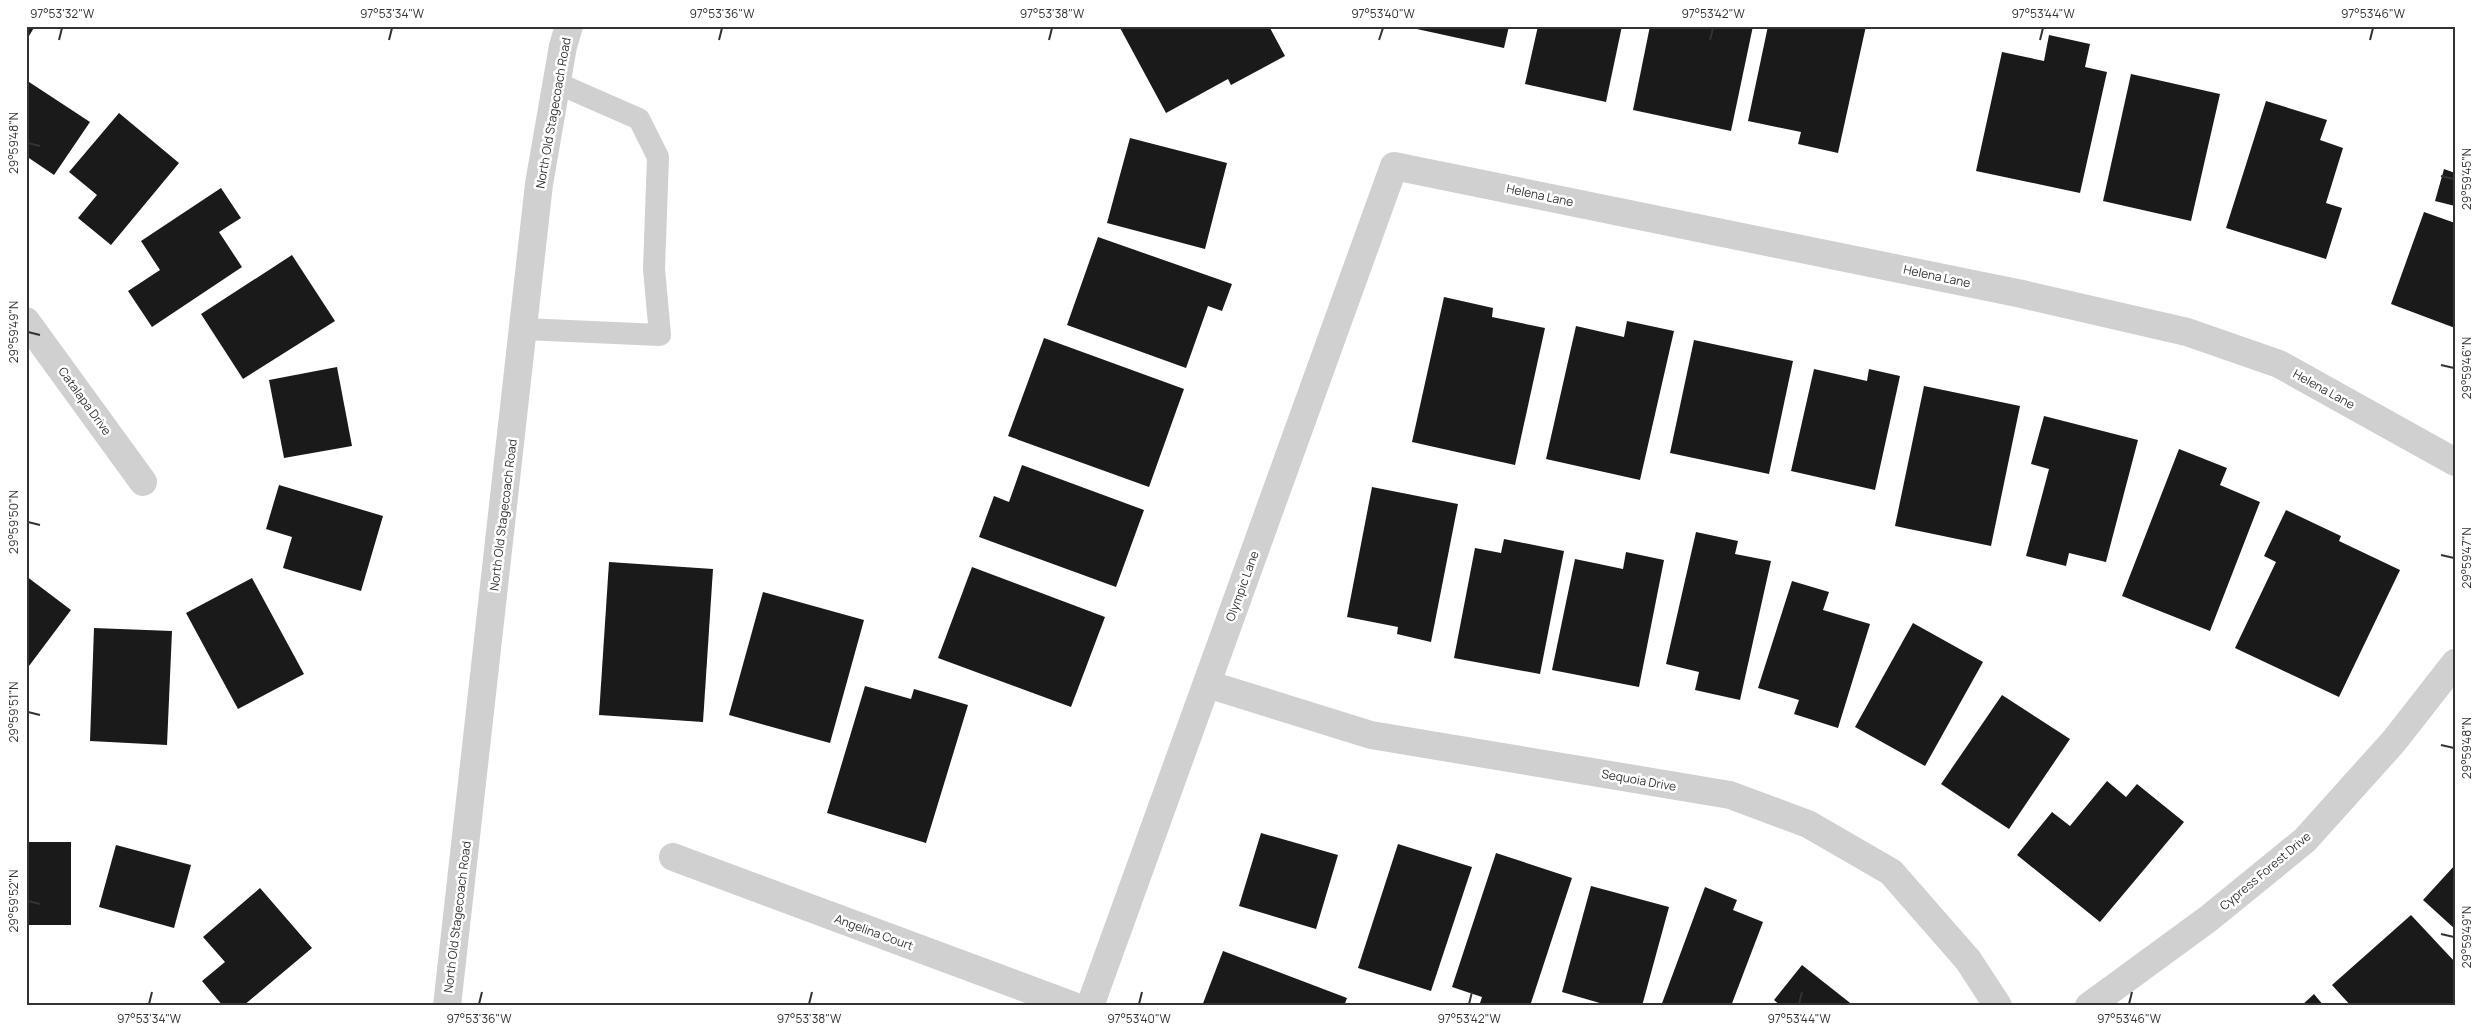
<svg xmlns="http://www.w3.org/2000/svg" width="2481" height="1032" viewBox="0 0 2481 1032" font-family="Manrope,sans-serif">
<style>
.building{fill:#1a1a1a}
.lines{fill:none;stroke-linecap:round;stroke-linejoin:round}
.service{stroke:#d0d0d0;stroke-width:22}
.minor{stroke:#d0d0d0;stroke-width:28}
.tertiary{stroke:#d0d0d0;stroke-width:28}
.ticks{fill:none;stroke:#333;stroke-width:2}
.labels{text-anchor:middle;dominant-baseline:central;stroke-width:5;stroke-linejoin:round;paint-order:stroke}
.street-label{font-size:12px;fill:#333;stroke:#fff}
.neatline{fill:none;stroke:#333;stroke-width:2}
.ticks-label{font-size:12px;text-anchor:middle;fill:#333}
</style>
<rect width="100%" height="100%" fill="#fff"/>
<g class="building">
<polygon points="26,26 35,26 26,41"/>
<polygon points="1119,26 1269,26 1285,56 1231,85 1228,79 1166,113"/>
<polygon points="1403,26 1509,26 1504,48"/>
<polygon points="1538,26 1622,26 1606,102 1525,84"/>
<polygon points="1650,26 1753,26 1731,131 1633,110"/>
<polygon points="1768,26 1866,26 1838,153 1798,144 1801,132 1748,121"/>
<polygon points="2049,35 2090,44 2085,67 2107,72 2080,193 1976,171 2002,52 2044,61"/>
<polygon points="2131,74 2220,94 2191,221 2103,201"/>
<polygon points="26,80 90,122 54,175 26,156"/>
<polygon points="2266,101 2327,120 2320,140 2343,148 2326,203 2342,208 2326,259 2226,228"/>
<polygon points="119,113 179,163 111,245 78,218 97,195 69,172"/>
<polygon points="1130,138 1227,163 1205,249 1107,223"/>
<polygon points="2444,169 2455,173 2455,206 2435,201"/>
<polygon points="221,188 241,218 219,232 242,267 152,327 128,291 160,270 141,241"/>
<polygon points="2424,212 2455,223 2455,328 2391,304"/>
<polygon points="1098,237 1232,284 1222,311 1208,306 1186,368 1067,325"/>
<polygon points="292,255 335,321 243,379 201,314"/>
<polygon points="1444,297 1493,308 1492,317 1545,328 1515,465 1412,442"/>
<polygon points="1627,321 1674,331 1640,480 1546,459 1576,326 1624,337"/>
<polygon points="1044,338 1184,389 1149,487 1008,436"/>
<polygon points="1694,340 1793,361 1769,474 1670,453"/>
<polygon points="337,367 352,446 284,458 269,380"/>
<polygon points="1814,369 1867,381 1869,369 1900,376 1875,490 1791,471"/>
<polygon points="1924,386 2020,406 1991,546 1895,526"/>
<polygon points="2044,416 2138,440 2106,562 2069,553 2066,566 2026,556 2049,469 2031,464"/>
<polygon points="2179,449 2227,468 2220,485 2260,502 2210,631 2122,596"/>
<polygon points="1022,465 1144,510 1116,587 979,537 994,496 1009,502"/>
<polygon points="279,485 383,516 361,591 283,568 292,537 266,529"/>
<polygon points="1372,487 1458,504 1431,642 1397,634 1398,627 1347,617"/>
<polygon points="2286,510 2341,536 2339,541 2400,570 2339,697 2235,648 2276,562 2264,556"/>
<polygon points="1696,532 1738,541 1735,554 1771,561 1740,700 1695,690 1699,672 1666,664"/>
<polygon points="1504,539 1564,551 1540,674 1454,658 1475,548 1501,553"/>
<polygon points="1626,552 1664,560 1639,687 1552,670 1575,559 1623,569"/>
<polygon points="609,562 713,569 703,722 599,715"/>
<polygon points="972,567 1105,617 1071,707 938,658"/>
<polygon points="26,576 71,610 26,670"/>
<polygon points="252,578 304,674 238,709 186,613"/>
<polygon points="1792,581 1829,592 1823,610 1870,624 1838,728 1794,714 1799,700 1758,688"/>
<polygon points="763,592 864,620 830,743 729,715"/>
<polygon points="1913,623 1983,662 1925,766 1855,727"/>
<polygon points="94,628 172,631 167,745 90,741"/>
<polygon points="865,686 911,699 914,689 968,705 926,843 827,813"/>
<polygon points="2002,695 2070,739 2009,829 1941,784"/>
<polygon points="2107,781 2126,797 2137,784 2184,822 2100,922 2017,855 2052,812 2070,826"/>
<polygon points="1261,833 1338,855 1316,929 1239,906"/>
<rect x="26" y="842" width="45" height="83"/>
<polygon points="1398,844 1472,867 1431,991 1358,968"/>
<polygon points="116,845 191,865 174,928 99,907"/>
<polygon points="1496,853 1572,878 1530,1006 1479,1006 1482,997 1452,987"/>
<polygon points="2455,865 2455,929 2423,900"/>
<polygon points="1591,886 1669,907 1642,1006 1610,1006 1562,992"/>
<polygon points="1705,887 1737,900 1733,910 1763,922 1731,1006 1661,1006"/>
<polygon points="260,888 312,948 243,1006 223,1006 202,981 225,962 203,937"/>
<polygon points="2411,915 2455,962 2455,1006 2351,1006 2332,985"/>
<polygon points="1223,951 1347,998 1344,1006 1202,1006"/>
<polygon points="1802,965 1854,1006 1781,1006 1774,1000"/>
<polygon points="2314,994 2324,1006 2301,1006"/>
</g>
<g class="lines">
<polyline class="service" points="524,329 660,335 654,269 658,157 639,119 557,83"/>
<g class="minor">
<polyline points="26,321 143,482"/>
<polyline points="1207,684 1371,735 1730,795 1808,824 1891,872 1968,960 1998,1006"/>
<polyline points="673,857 1074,1006"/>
<polyline points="1090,1006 1394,166 2022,294 2187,332 2279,364 2455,462"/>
<polyline points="2089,1006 2208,919 2305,840 2394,741 2455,663"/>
</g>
<polyline class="tertiary" points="447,1006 539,184 563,46 569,26"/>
</g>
<path class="ticks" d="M59 40 62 28M389 40 392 28M719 40 722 28M1049 40 1052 28M1379 40 1383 28M1710 40 1713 28M2040 40 2043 28M2370 40 2373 28M28 143 40 146M2441 176 2454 179M28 332 40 335M2441 365 2454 368M28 522 40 525M2441 555 2454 558M28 712 40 715M2441 745 2454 748M28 901 40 904M2441 934 2454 937M149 1004 152 992M479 1004 482 992M809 1004 812 992M1139 1004 1142 992M1469 1004 1472 992M1799 1004 1802 992M2129 1004 2132 992"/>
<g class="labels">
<g class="street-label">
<text transform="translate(553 113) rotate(-80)">North Old Stagecoach Road</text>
<text transform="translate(1540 195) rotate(12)">Helena Lane</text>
<text transform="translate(1937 276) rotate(12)">Helena Lane</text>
<text transform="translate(2324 389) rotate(29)">Helena Lane</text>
<text transform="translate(85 401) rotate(54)">Catalapa Drive</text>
<text transform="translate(503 515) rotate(-83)">North Old Stagecoach Road</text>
<text transform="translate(1242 586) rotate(-70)">Olympic Lane</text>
<text transform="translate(1639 780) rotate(10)">Sequoia Drive</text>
<text transform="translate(2265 871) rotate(-40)">Cypress Forest Drive</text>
<text transform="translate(457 917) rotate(-83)">North Old Stagecoach Road</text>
<text transform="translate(874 932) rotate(20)">Angelina Court</text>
</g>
</g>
<rect width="2481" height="1032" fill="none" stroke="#ffffff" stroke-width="55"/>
<rect x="28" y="28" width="2426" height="976" class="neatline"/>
<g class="ticks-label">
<text x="62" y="18">97°53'32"W</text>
<text x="392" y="18">97°53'34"W</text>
<text x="722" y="18">97°53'36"W</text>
<text x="1052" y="18">97°53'38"W</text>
<text x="1383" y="18">97°53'40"W</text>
<text x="1713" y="18">97°53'42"W</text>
<text x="2043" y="18">97°53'44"W</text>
<text x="2373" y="18">97°53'46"W</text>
<text transform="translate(14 143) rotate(-90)" y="4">29°59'48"N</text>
<text transform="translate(2467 179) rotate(-90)" y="4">29°59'45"N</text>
<text transform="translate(14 332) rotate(-90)" y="4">29°59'49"N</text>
<text transform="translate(2467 368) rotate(-90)" y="4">29°59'46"N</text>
<text transform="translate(14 522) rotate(-90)" y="4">29°59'50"N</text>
<text transform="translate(2467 558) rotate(-90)" y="4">29°59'47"N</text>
<text transform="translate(14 712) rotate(-90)" y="4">29°59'51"N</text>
<text transform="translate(2467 748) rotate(-90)" y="4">29°59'48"N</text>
<text transform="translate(14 901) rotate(-90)" y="4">29°59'52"N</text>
<text transform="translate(2467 937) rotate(-90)" y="4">29°59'49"N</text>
<text x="149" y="1023">97°53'34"W</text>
<text x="479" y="1023">97°53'36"W</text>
<text x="809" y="1023">97°53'38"W</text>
<text x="1139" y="1023">97°53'40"W</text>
<text x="1469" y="1023">97°53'42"W</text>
<text x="1799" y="1023">97°53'44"W</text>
<text x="2129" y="1023">97°53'46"W</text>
</g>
</svg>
